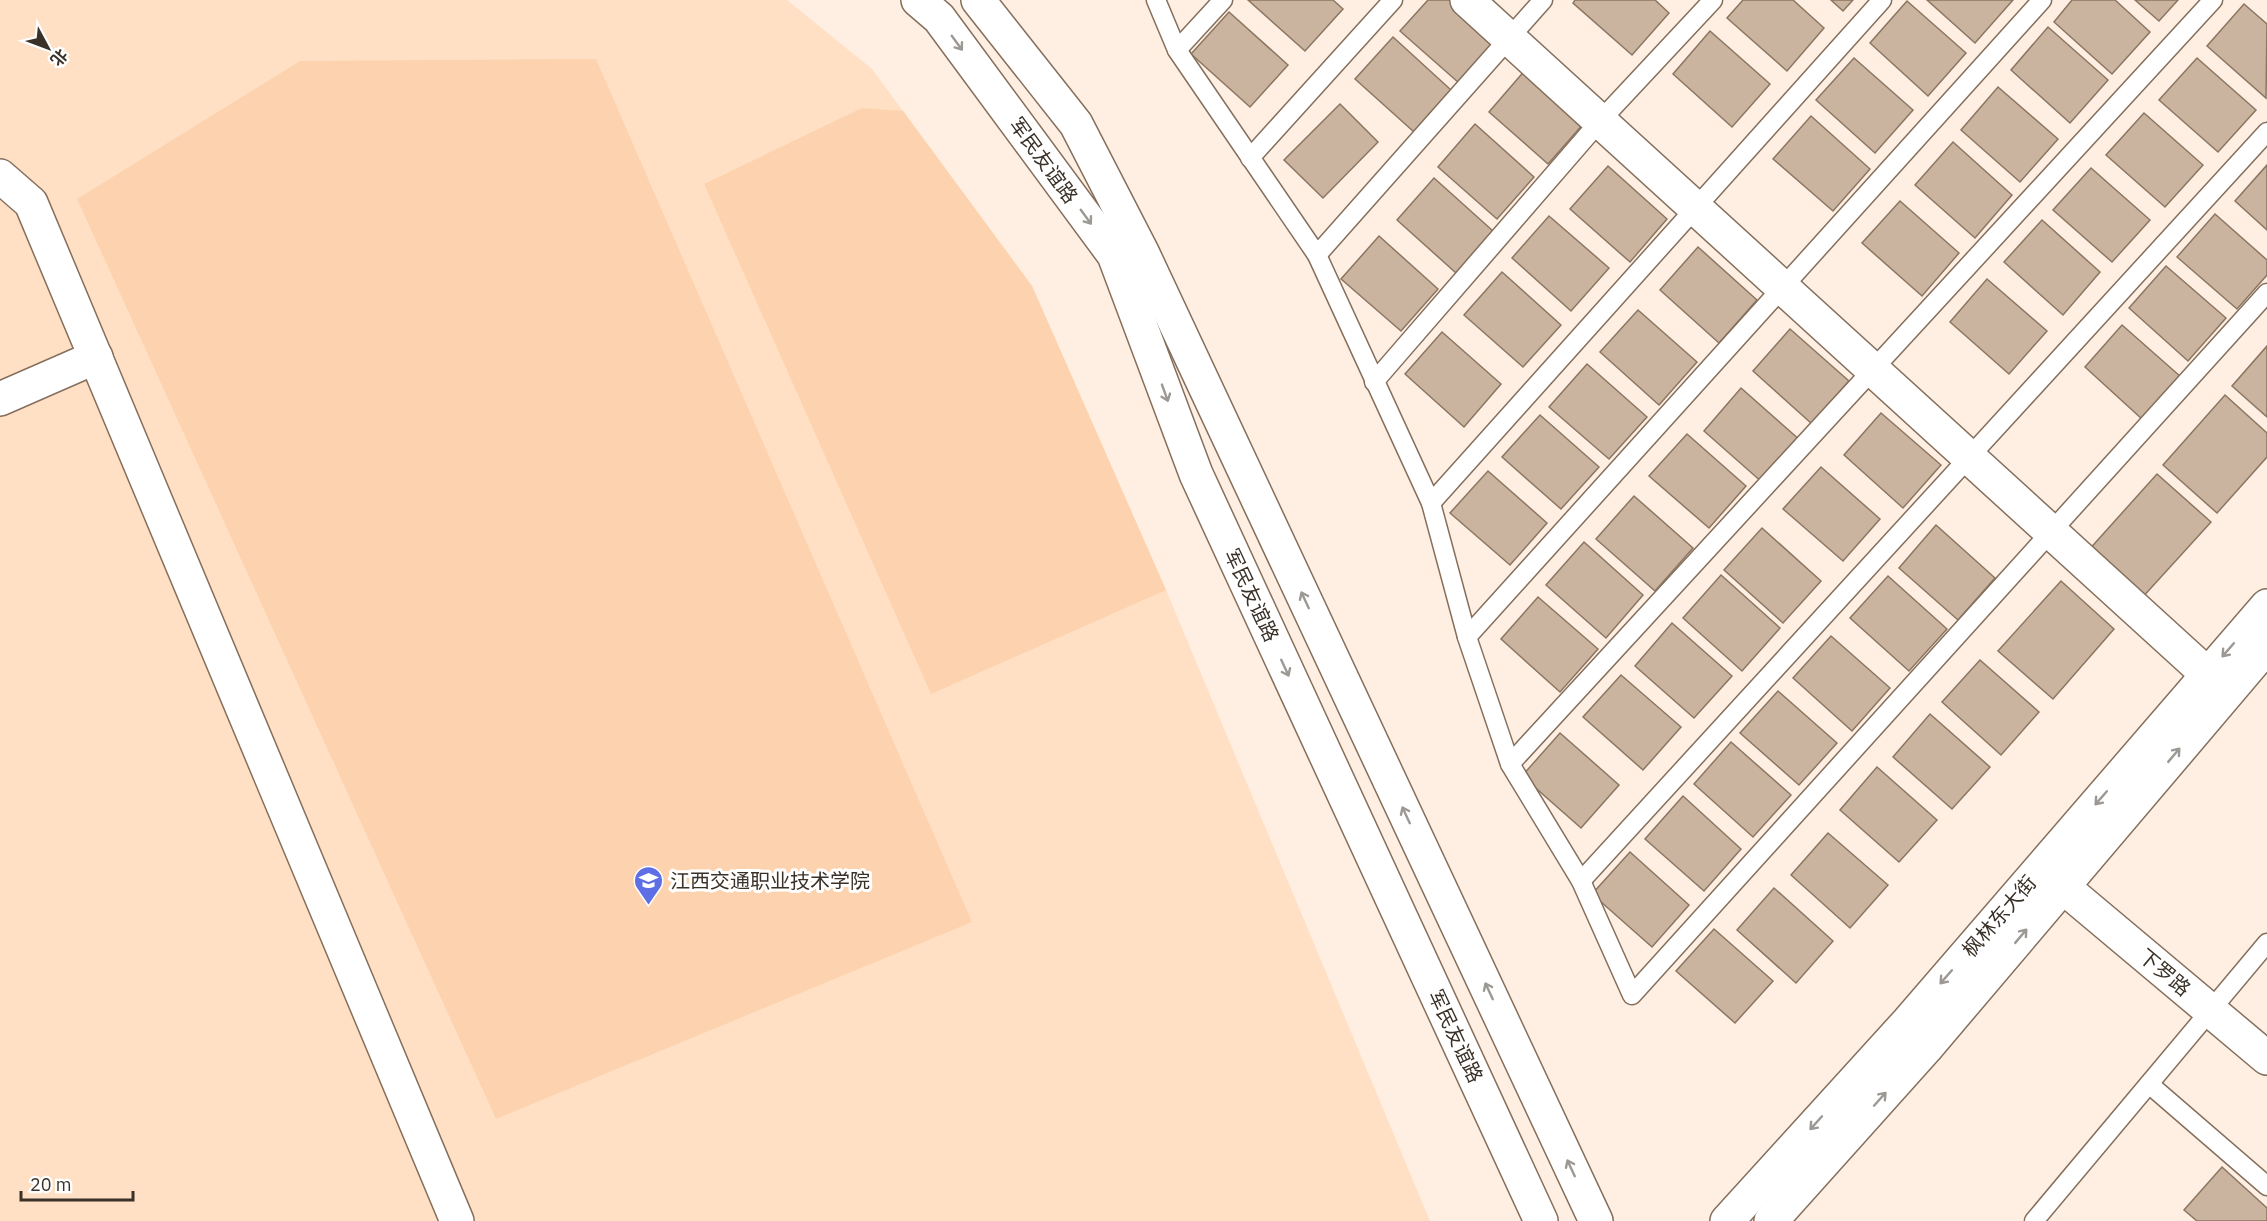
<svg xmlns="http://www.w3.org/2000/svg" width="2267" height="1221" viewBox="0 0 2267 1221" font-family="'IBM Plex Sans','Noto Sans SC',sans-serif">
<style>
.built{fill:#ffe0c5}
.green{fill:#fcd3ae}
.building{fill:#cbb49f;stroke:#8c7662;stroke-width:1.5}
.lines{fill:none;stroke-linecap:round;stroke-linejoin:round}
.lane-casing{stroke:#856f5c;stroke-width:21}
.street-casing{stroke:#856f5c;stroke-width:36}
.secondary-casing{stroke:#856f5c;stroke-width:36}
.lane{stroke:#fff;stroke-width:18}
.street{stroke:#fff;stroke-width:33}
.secondary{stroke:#fff;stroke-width:33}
.oneway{stroke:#9c9894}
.labels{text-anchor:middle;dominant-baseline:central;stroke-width:6;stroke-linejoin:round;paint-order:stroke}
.street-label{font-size:20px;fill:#3a3128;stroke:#fff}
.poi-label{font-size:20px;fill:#3a3128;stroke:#fff;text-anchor:start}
</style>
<rect width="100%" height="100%" fill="#feefe2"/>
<polygon class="built" points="0,0 787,0 872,69 1032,286 1166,590 1430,1221 0,1221"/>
<g class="green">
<polygon points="596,59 972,922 496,1119 77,199 300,61"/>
<polygon points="862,108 903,111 1032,286 1166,590 931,694 704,184"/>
</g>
<g class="building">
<polygon points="1248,0 1333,0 1343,9 1305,51"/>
<polygon points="1428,0 1451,0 1497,41 1459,83 1400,31"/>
<polygon points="1575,0 1655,0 1669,13 1632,55 1573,3"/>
<polygon points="1743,0 1793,0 1824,28 1787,71 1727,18"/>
<polygon points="1831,0 1853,0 1843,11"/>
<polygon points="1927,0 2013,0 1975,43"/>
<polygon points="2072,0 2115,0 2150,32 2112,74 2054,22"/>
<polygon points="2135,0 2178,0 2159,21"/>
<polygon points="1907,1 1966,53 1928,96 1870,43"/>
<polygon points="2244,4 2267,24 2266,98 2207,46"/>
<polygon points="1229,12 1288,65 1250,107 1191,54"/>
<polygon points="2048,27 2108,80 2070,123 2011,70"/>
<polygon points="1710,31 1770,84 1732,127 1673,74"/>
<polygon points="1393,37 1451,90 1414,132 1355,79"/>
<polygon points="1854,58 1913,110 1875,153 1816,100"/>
<polygon points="2197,58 2256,110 2218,152 2159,100"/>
<polygon points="1526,69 1585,122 1548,164 1489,112"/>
<polygon points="1998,87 2058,139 2020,182 1961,130"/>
<polygon points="1340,104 1378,142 1323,198 1284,160"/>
<polygon points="2144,113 2203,165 2165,207 2106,155"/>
<polygon points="1811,116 1870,169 1833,211 1773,159"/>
<polygon points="1475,124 1534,177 1497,219 1438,167"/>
<polygon points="1953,142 2012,195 1975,238 1915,185"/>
<polygon points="2267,165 2267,230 2235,201"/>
<polygon points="1608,166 1667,219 1630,262 1570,209"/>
<polygon points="2091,168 2150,220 2112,262 2053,210"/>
<polygon points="1434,178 1493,231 1456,273 1397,220"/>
<polygon points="1900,201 1959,253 1922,296 1862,243"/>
<polygon points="2215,214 2267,260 2267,275 2237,309 2177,257"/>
<polygon points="1549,216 1609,268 1571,311 1512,258"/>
<polygon points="2042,220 2100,272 2063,315 2004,262"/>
<polygon points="1379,236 1438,289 1401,331 1341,279"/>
<polygon points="1698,247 1757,300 1719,343 1660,290"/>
<polygon points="2166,266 2226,318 2188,361 2129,308"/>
<polygon points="1502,272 1561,325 1523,367 1464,315"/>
<polygon points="1987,279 2047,331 2009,374 1950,322"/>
<polygon points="1638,310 1697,362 1659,405 1600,352"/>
<polygon points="2122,325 2181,377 2143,420 2085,367"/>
<polygon points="1790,329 1849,381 1812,424 1753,371"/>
<polygon points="1442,332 1501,384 1464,427 1405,374"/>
<polygon points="2267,346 2267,417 2232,386"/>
<polygon points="1587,364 1647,417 1609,459 1549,407"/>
<polygon points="1741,388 1801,441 1763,483 1704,431"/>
<polygon points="2225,395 2267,433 2267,457 2217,513 2163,465"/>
<polygon points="1881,413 1941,465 1903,508 1844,455"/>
<polygon points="1540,415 1599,467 1561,509 1502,457"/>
<polygon points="1687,434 1746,486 1709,528 1649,476"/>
<polygon points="1821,467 1880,519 1843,561 1783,509"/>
<polygon points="1488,471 1547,523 1510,565 1450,513"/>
<polygon points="2157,474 2211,522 2141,599 2087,552"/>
<polygon points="1634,496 1693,548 1655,591 1596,539"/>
<polygon points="1936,525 1995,578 1958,620 1899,568"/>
<polygon points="1762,528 1821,581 1783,623 1724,570"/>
<polygon points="1584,542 1643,595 1606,638 1546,585"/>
<polygon points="1721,575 1780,628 1742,671 1683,618"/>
<polygon points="1888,576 1947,629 1909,671 1850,618"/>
<polygon points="2061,581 2114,629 2053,699 1998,651"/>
<polygon points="1538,597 1598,649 1560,692 1501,639"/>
<polygon points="1672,623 1732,676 1694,718 1635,666"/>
<polygon points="1831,636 1890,688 1852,731 1793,678"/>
<polygon points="1980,660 2039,712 2001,755 1942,702"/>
<polygon points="1621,675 1681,727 1643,770 1583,717"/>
<polygon points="1778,691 1837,743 1799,785 1740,733"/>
<polygon points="1930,714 1990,767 1952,809 1893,757"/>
<polygon points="1560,733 1619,785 1581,828 1522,776"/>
<polygon points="1731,742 1791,795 1753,837 1694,784"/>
<polygon points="1877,767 1937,820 1899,862 1840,810"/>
<polygon points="1683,796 1741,849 1704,891 1645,839"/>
<polygon points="1828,833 1888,885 1850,928 1791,875"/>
<polygon points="1630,852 1689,905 1652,947 1592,894"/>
<polygon points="1774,888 1833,941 1796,983 1737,930"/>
<polygon points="1714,929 1773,981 1735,1023 1676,971"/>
<polygon points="2222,1167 2267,1208 2267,1221 2197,1221 2184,1210"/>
</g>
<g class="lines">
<defs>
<g id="lane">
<polyline points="1156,0 1177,50 1317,255 1431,503 1467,637 1510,764 1581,881 1632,995 2267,293"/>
<polyline points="1177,50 1223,0"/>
<polyline points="1250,158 1393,0"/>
<polyline points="1317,255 1543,0"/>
<polyline points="1374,382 1600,121 1713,0"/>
<polyline points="1431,503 1882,0"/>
<polyline points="1467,637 2042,0"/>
<polyline points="1510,764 2213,0"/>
<polyline points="1581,881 2267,132"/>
<polyline points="2149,1084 2267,1186"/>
<polyline points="2034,1221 2267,943"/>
</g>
<g id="street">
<polyline points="1467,0 2207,674"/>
<polyline points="0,176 31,203 457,1221"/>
<polyline points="0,399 96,357"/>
<polyline points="2062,886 2267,1058"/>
</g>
<g id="secondary">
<polyline points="918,0 939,18 1114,255 1196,474 1541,1221"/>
<polyline points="978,0 1076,124 1142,252 1596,1221"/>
<polyline points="1727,1221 1908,1022 2267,606"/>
<polyline points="1771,1221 1926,1048 2267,646"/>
</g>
</defs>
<use href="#lane" class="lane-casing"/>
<use href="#street" class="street-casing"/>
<use href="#secondary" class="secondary-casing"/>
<use href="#lane" class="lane"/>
<use href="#street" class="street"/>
<use href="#secondary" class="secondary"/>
</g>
<defs><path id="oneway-shaft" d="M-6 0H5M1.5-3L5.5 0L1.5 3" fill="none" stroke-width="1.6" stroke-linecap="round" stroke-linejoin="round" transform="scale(1.5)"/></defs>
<g class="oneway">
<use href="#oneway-shaft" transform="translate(957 43) rotate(54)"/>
<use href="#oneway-shaft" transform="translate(1086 217) rotate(54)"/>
<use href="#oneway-shaft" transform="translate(1165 393) rotate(70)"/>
<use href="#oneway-shaft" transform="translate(1305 600) rotate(-115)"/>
<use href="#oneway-shaft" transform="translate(2228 650) rotate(131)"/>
<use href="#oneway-shaft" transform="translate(1285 668) rotate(65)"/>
<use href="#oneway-shaft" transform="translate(2174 755) rotate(-50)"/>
<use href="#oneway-shaft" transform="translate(2101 798) rotate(131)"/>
<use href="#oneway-shaft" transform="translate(1406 815) rotate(-115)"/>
<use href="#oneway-shaft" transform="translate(2021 936) rotate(-50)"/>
<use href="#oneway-shaft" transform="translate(1946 977) rotate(131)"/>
<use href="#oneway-shaft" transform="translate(1489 991) rotate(-115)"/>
<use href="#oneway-shaft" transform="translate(1880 1099) rotate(-48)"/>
<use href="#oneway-shaft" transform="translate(1816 1123) rotate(132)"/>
<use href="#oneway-shaft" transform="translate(1571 1168) rotate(-115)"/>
</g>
<defs>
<symbol id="university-pin" viewBox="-11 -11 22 30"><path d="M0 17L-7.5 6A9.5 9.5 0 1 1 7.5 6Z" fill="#5e6ee5" stroke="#fff"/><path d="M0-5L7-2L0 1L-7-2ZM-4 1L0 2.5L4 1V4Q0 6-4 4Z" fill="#fff"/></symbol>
</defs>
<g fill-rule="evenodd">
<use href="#university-pin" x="632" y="864" width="33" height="45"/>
</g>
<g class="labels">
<g class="street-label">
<text transform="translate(1044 160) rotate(54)">军民友谊路</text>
<text transform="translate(1252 595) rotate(65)">军民友谊路</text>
<text transform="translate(1999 916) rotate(-49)">枫林东大街</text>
<text transform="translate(2165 972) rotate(40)">下罗路</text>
<text transform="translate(1456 1036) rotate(65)">军民友谊路</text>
</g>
<g class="poi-label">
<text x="670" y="880">江西交通职业技术学院</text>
</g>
</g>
<g transform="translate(48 48) rotate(131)" stroke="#ffffff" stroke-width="4.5" paint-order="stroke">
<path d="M0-4.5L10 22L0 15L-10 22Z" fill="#3a3128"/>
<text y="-9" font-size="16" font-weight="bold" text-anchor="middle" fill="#3a3128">北</text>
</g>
<path d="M21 1191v9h112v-9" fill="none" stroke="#3a3128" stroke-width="3"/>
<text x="30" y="1191" font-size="18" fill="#3a3128" stroke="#ffffff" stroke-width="4.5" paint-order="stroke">20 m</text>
</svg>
